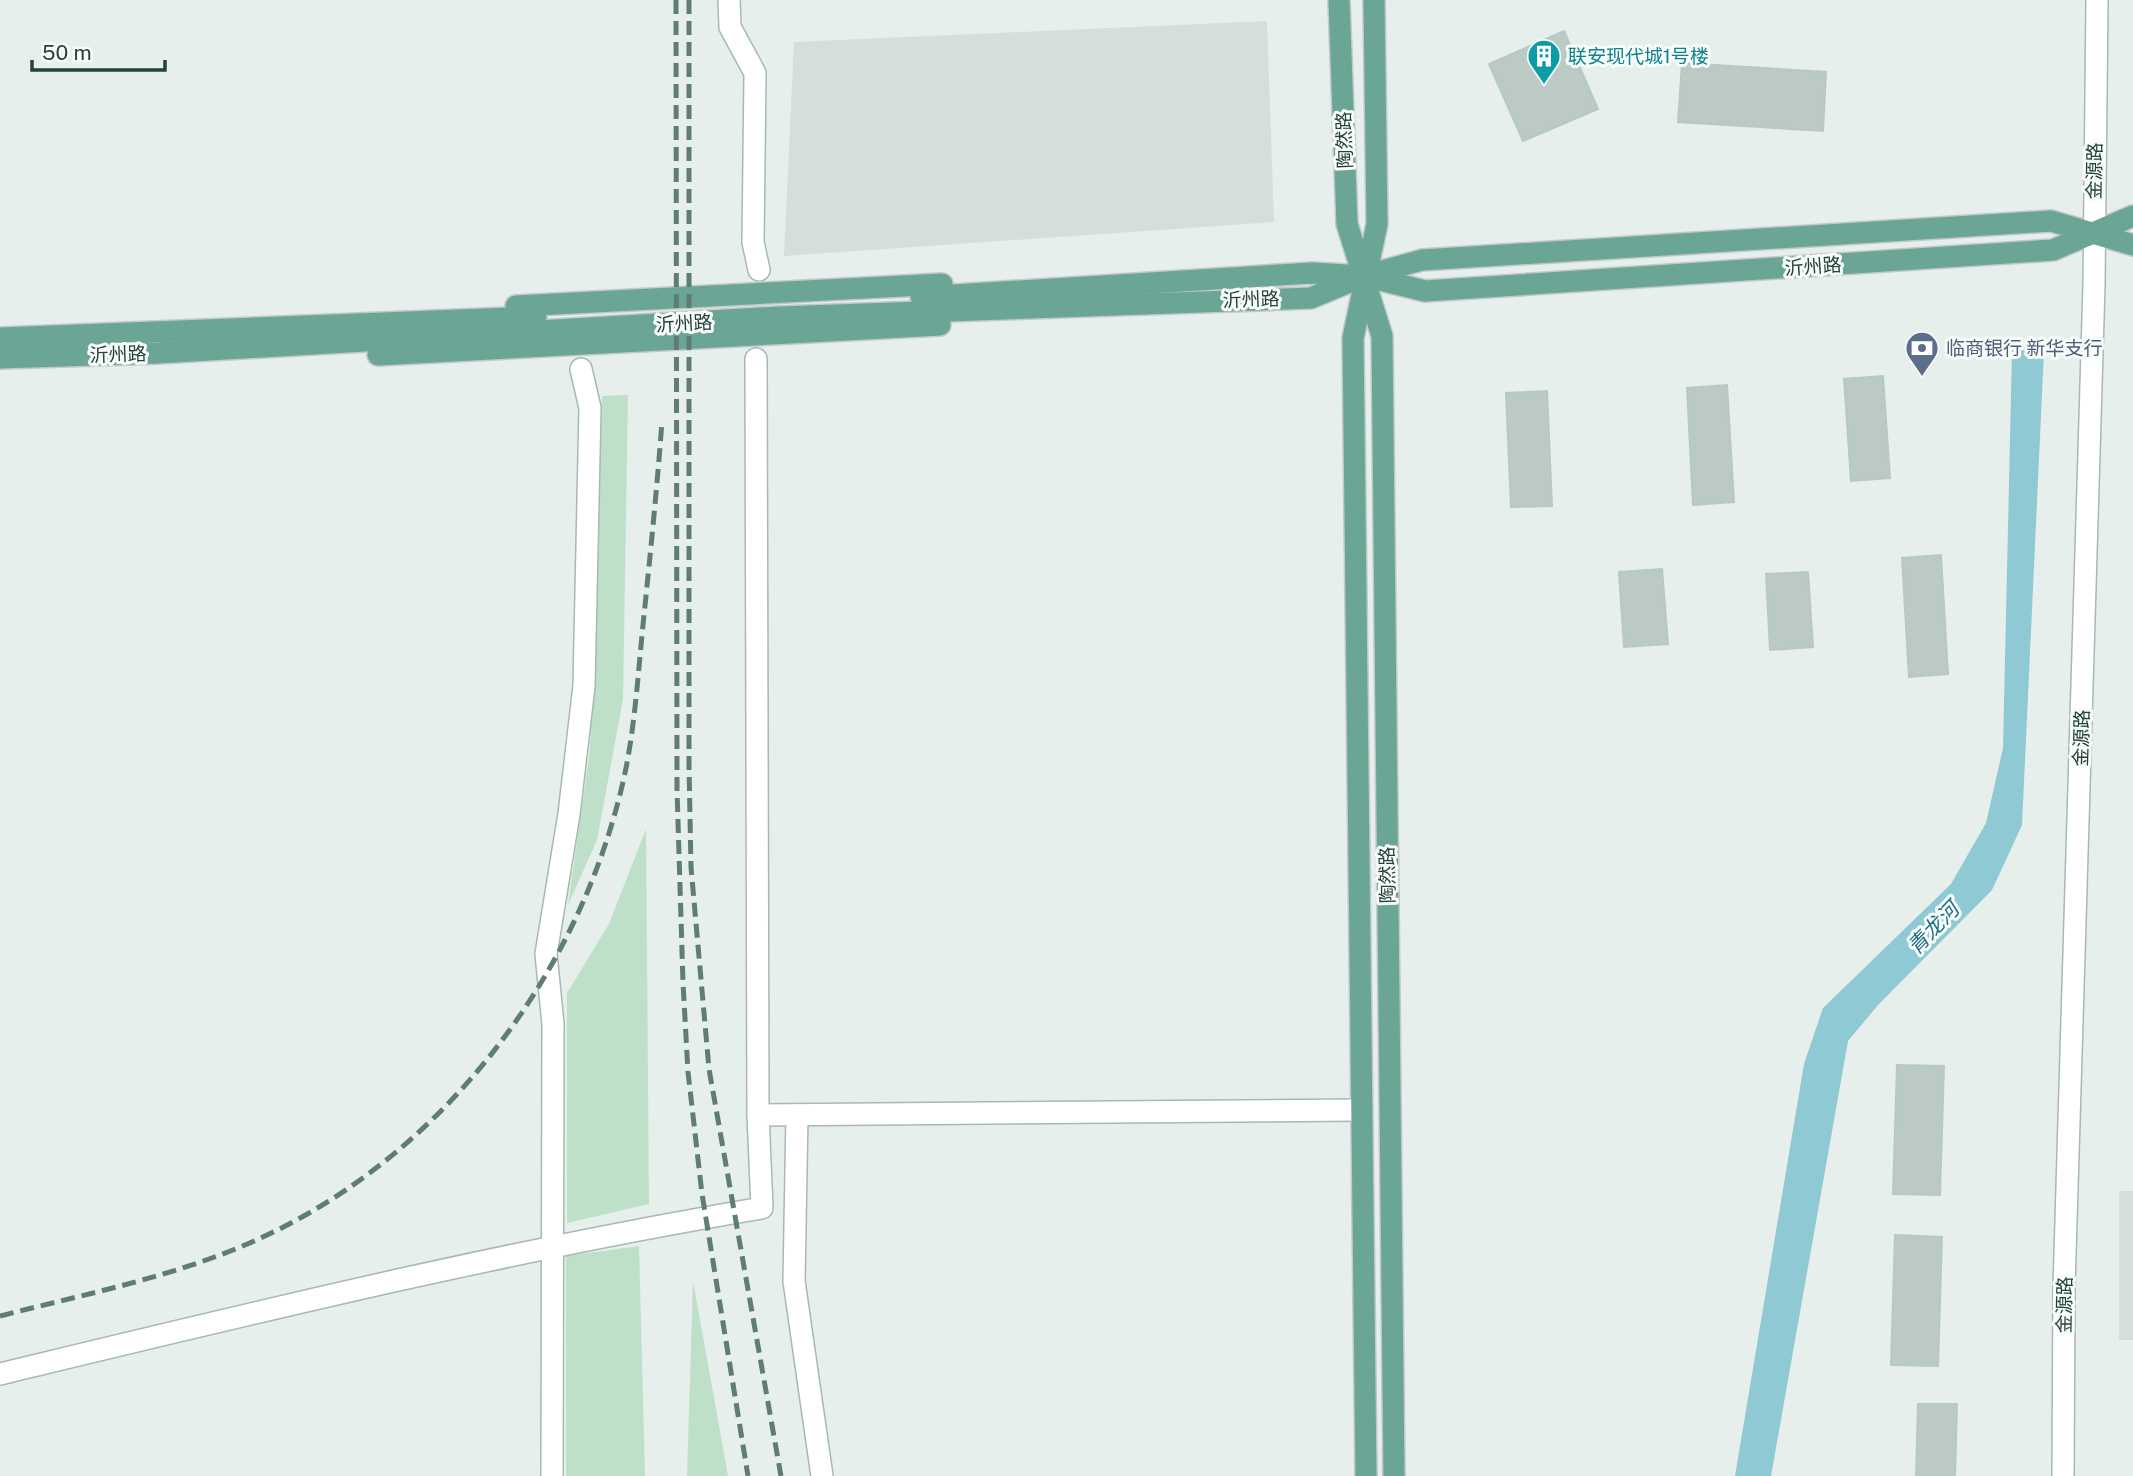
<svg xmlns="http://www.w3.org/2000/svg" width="2133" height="1476" viewBox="0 0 2133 1476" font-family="'Public Sans','Noto Sans SC',sans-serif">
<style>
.built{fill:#d4dfda}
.green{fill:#bfe0c8}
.water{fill:#8ec9d4}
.building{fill:#bbcac4;stroke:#b8c9c2;stroke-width:2}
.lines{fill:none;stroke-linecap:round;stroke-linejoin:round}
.minor-casing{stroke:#a8b8b2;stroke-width:24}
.major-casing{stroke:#c2cac8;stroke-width:24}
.minor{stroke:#fff;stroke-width:21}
.major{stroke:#6aa596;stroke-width:21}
.rail{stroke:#5f7d75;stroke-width:5;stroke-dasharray:14 7;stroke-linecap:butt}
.labels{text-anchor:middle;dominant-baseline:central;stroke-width:6;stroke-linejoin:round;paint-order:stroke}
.culture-label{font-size:19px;fill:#0d838f;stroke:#f7fbf9;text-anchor:start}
.street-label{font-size:19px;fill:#24423a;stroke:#f7fbf9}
.service-label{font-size:19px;fill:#4e5e75;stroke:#f7fbf9;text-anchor:start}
.water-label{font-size:21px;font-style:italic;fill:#1c6f80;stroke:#f7fbf9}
</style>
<rect width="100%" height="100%" fill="#e6efeb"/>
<g class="built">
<polygon points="1267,21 1274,222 784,256 794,42"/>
<rect x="2119" y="1191" width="14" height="149"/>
</g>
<g class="green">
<polygon points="628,395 623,699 597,840 568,905 590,750 602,396"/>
<polygon points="646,829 649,1204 567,1223 567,993 609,924"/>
<polygon points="639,1246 645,1476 566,1476 566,1256"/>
<polygon points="693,1281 728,1476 687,1476"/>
</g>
<polygon class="water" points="2012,350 2044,351 2022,825 1992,890 1878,1005 1848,1041 1771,1476 1735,1476 1804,1064 1823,1008 1951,884 1986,823 2003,748"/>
<g class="building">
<polygon points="1564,31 1598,109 1523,141 1489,64"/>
<polygon points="1682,63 1826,72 1823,131 1678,122"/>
<polygon points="1883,376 1890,478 1851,481 1844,379"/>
<polygon points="1727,385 1734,502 1693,505 1687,388"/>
<polygon points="1547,391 1552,506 1511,507 1506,393"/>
<polygon points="1941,555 1948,674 1909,677 1902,558"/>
<polygon points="1662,569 1668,644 1624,647 1619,572"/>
<polygon points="1808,572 1813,647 1770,650 1766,574"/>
<polygon points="1897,1065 1944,1066 1940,1195 1893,1194"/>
<polygon points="1895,1235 1942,1237 1938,1366 1891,1365"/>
<polygon points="1918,1404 1957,1404 1955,1476 1916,1476"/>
</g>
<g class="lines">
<defs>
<g id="minor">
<polyline points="729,0 730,27 755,73 753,242 759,270"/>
<polyline points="756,359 758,1115"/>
<polyline points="797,1115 794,1281 822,1476"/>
<path d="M0 1374C253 1313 505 1251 762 1208L758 1115 1360 1110"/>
<polyline points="552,1476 553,1024 546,954 569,814 584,686 590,408 581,369"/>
<polyline points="2063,1476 2064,1288 2094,285 2097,0"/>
</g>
<g id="major">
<polyline points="1339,0 1347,224 1382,336 1394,1476"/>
<polyline points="921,297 1312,273 1364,276 1425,291 2053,250 2133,216"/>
<polyline points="516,306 942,284"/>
<polyline points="0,338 536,317"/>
<polyline points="378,355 940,325"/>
<polyline points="0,358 158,353 779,317 1311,298 1364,276 1422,260 2051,221 2133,245"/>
<polyline points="1366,1476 1353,338 1377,224 1374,0"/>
</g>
</defs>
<use href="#minor" class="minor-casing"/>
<use href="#major" class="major-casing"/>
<use href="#minor" class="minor"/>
<use href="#major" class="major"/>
<g class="rail">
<polyline points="676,0 677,789 683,983 688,1072 702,1194 748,1476"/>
<polyline points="689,0 689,766 691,867 709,1069 781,1476"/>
<path d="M0 1316C82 1295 167 1278 245 1245 438 1163 581 977 625 773 635 725 638 674 643 625 650 557 657 489 662 421"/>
</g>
</g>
<defs>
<symbol id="building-pin" viewBox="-11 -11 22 30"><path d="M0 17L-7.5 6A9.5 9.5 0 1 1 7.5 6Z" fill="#0f9aa8" stroke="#f7fbf9"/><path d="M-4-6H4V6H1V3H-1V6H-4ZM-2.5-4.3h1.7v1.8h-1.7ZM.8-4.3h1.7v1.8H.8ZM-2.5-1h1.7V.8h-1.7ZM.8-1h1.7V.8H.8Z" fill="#fff"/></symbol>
<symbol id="bank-pin" viewBox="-11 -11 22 30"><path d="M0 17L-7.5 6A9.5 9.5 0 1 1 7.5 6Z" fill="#5c6f8a" stroke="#f7fbf9"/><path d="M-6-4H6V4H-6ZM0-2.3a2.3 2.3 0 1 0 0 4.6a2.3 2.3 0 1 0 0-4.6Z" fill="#fff"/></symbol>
</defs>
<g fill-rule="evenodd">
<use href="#building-pin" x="1525" y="37" width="38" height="52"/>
<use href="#bank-pin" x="1903" y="329" width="38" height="52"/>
</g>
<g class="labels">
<g class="culture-label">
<text x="1568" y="56">联安现代城1号楼</text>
</g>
<g class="street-label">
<text transform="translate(1344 140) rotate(-92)">陶然路</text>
<text transform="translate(2094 171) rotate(-89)">金源路</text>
<text transform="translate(1813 266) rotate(-4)">沂州路</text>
<text transform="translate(1251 299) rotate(-2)">沂州路</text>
<text transform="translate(684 323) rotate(-3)">沂州路</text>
<text transform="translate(118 354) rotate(-2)">沂州路</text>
<text transform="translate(2081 738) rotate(-88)">金源路</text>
<text transform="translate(1387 875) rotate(-91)">陶然路</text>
<text transform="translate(2064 1305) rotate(-89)">金源路</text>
</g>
<g class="service-label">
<text x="1946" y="348">临商银行 新华支行</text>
</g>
<g class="water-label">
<text transform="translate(1933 928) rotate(-46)">青龙河</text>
</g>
</g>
<path d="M32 60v10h133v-10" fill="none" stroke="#24423a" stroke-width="3.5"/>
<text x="42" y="60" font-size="21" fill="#24423a" stroke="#f7fbf9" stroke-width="5" paint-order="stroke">50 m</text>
</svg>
